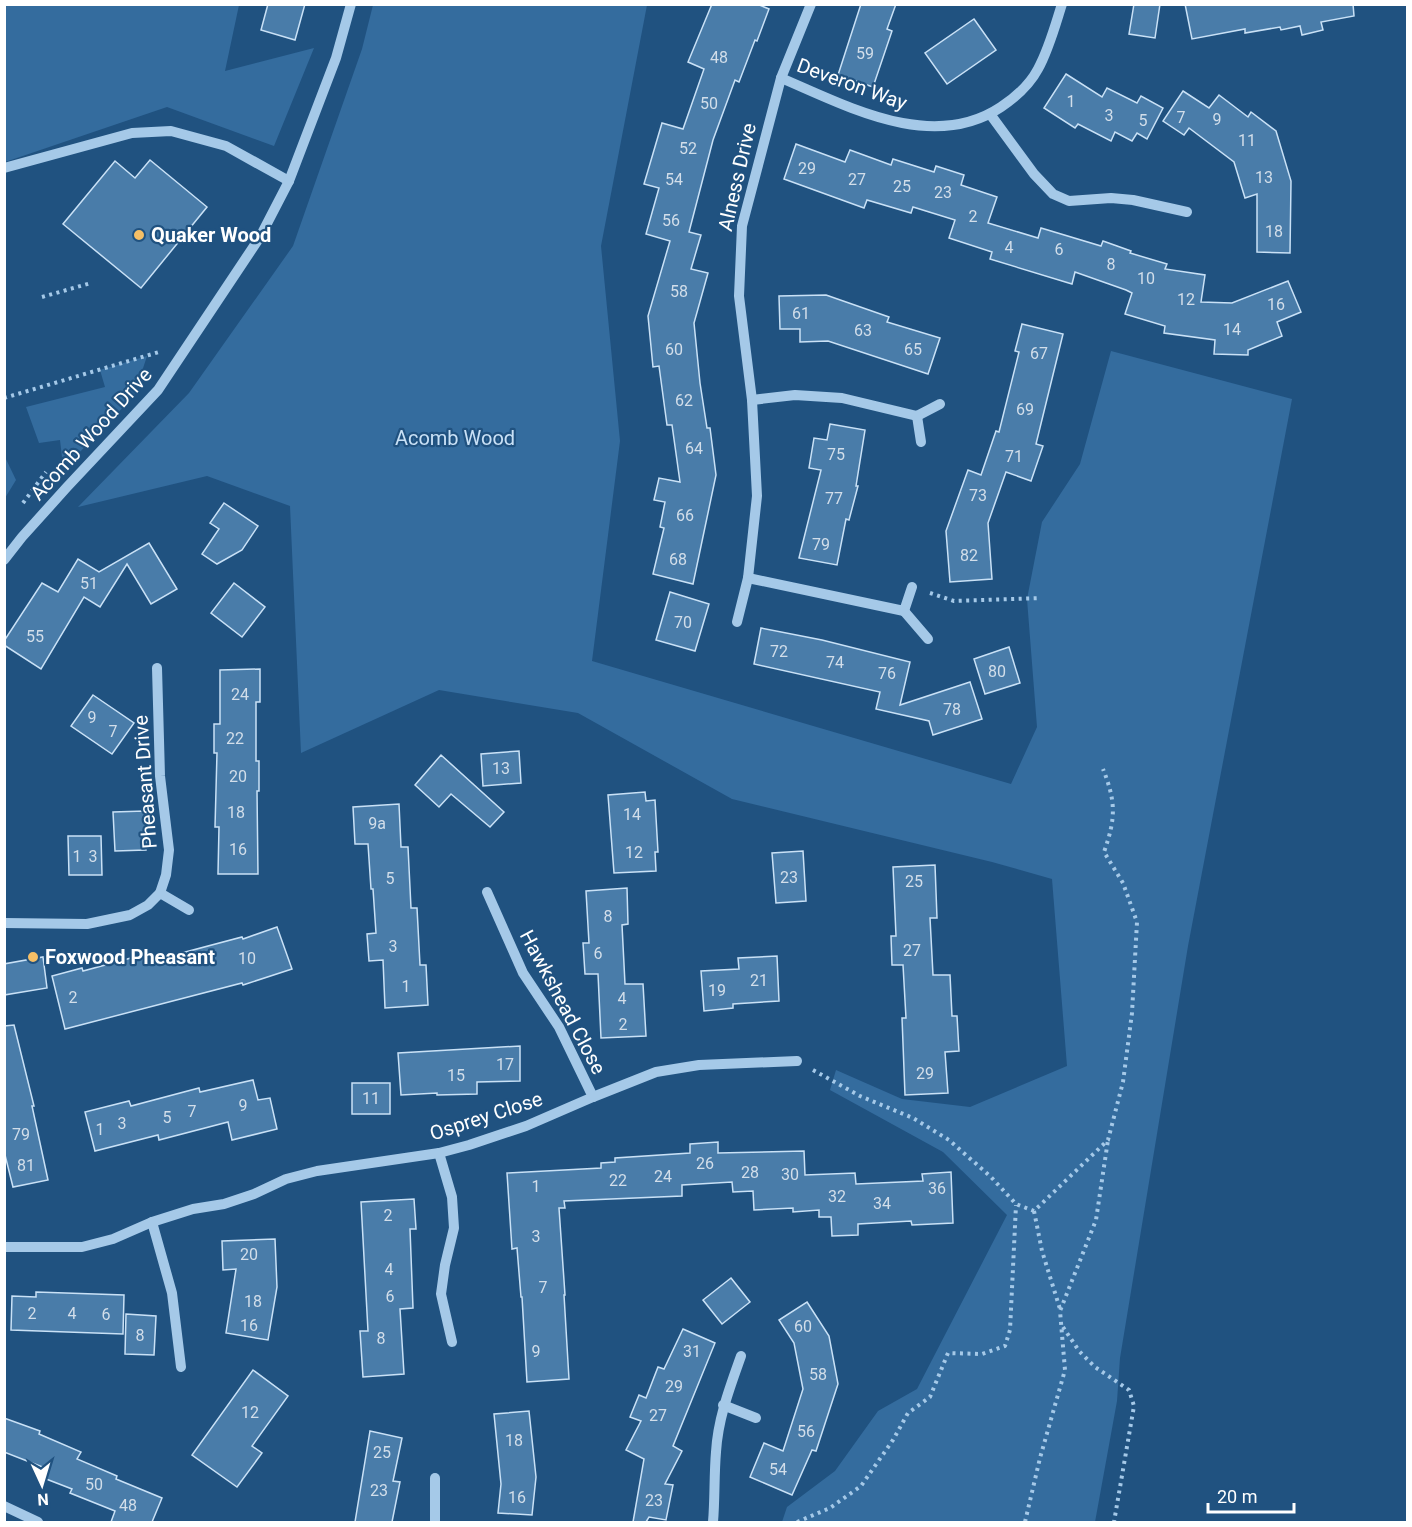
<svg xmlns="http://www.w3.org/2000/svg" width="1412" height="1527" viewBox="0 0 1412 1527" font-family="Roboto,sans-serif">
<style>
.green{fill:#346c9e}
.building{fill:#497ca9;stroke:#c9e1f6;stroke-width:1.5}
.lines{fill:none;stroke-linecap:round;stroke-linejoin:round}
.path{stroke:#a5c9e8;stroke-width:4;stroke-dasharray:3 4.5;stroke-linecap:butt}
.minor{stroke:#a5c9e8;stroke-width:10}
.poi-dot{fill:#f5bf66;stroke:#205280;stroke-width:2}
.labels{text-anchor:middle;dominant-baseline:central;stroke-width:4.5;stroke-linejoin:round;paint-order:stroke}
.number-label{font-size:16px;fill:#d2deea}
.street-label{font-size:20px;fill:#fff;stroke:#205280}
.poi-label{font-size:20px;font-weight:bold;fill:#fff;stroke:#205280;text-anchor:start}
.park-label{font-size:20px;fill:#c9e1f6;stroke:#205280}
</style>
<rect width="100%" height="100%" fill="#205280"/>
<g class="green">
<polygon points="4,5 239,5 225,71 314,48 274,146 167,107 5,162"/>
<polygon points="373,5 647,5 601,246 620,441 592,661 1011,784 1037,727 1027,599 1042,522 1080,464 1111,351 1292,399 1188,946 1120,1358 1117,1401 1095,1522 782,1522 787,1507 835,1471 878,1411 917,1389 1007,1215 943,1152 830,1090 836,1070 902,1099 970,1107 1067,1066 1052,879 992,862 732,799 578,713 439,690 301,753 290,506 207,476 78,507 189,393 293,246 362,49"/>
<polygon points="147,356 134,396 76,456 62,457 60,440 39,443 26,407 105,387 100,370"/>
<polygon points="4,455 16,480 5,498 4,498"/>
</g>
<g class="building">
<polygon points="268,4 305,4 295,40 261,30"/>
<polygon points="712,4 757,4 769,9 757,41 755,40 739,82 735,80 713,140 689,232 701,235 691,269 708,273 694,323 700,383 707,428 710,428 716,475 693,584 653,574 664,528 660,527 665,502 654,500 659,478 680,482 672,425 667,425 659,366 653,367 648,316 670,241 646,234 659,188 644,184 662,123 683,129 704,69 688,62"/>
<polygon points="861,4 896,4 887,29 892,31 873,87 838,75"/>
<polygon points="1134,4 1160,4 1155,38 1129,34"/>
<polygon points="1185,4 1353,4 1354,16 1321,22 1323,30 1302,35 1300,26 1281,30 1280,27 1245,33 1245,29 1192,39"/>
<polygon points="974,19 996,50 947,84 925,53"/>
<polygon points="1066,74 1102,97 1107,88 1137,103 1141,96 1163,108 1147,139 1137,133 1132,141 1115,132 1111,141 1078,124 1075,128 1044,108"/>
<polygon points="1183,91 1209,108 1219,95 1248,117 1251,112 1276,131 1291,181 1290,253 1257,252 1257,194 1245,198 1234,162 1189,128 1184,135 1163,121"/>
<polygon points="796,144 845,162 850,150 891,165 893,159 934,172 936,166 964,175 961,185 997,197 988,223 1038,238 1041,228 1101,246 1103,241 1131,251 1130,253 1167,264 1165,269 1205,275 1201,302 1232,303 1288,281 1301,312 1277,322 1282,336 1248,350 1248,355 1214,354 1215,340 1164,333 1165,326 1125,314 1132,293 1126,290 1075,272 1072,284 990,259 992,252 949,238 955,220 913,207 911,213 867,200 864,208 784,179"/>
<polygon points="150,160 207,207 141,288 63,224 115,161 135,178"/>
<polygon points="826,295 889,317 887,322 940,338 928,374 828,341 800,342 800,329 780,329 779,296"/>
<polygon points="1022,324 1063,334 1036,444 1043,446 1031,481 1006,472 988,523 992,579 950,582 946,531 968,470 981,475 996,431 999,432 1019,352 1015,351"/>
<polygon points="830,424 865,430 856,486 858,486 849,520 846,519 837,565 799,558 821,470 809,468 814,438 827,440"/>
<polygon points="224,503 258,526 242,550 217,564 202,554 219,529 210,523"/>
<polygon points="149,543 177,589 151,604 127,564 100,607 84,597 41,669 4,645 4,641 42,583 58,592 78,559 99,572"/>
<polygon points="234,583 265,607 242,637 211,613"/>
<polygon points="670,592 709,604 695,651 656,640"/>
<polygon points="761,628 822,640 910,662 900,705 970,682 982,719 933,735 929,721 876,709 880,692 754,664"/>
<polygon points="1009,647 1020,683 985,694 974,659"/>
<polygon points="260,669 260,702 256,702 256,761 259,761 259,791 257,791 258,874 218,874 219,827 215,827 217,753 214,753 214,724 220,724 220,670"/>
<polygon points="93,695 134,723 112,754 71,726"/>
<polygon points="519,751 521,783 483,786 481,754"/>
<polygon points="441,755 504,812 490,827 451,794 439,807 415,785"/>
<polygon points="645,792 646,801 655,800 658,852 655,852 656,871 614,873 608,795"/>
<polygon points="399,804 401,847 408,847 411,908 417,908 420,965 426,965 428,1005 385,1008 383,960 369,961 367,934 376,933 373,889 371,889 368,844 355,844 353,807"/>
<polygon points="145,811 146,850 115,851 113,812"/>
<polygon points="68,836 101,836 102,875 69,875"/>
<polygon points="803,851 806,901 776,903 772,853"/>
<polygon points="935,865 937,918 930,918 933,975 950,975 952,1016 957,1016 959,1051 945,1052 948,1093 905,1095 902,1018 906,1018 903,965 892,965 891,936 896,936 893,867"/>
<polygon points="627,888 628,924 622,925 625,984 643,984 646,1036 601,1038 598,974 585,974 583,943 589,943 586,891"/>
<polygon points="277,927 292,969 243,985 242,983 65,1029 52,976 82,968 83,971 142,955 144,963 242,937 243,939"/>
<polygon points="777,956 779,1001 733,1004 733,1008 704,1011 701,971 739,969 738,958"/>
<polygon points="43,957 47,988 4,995 4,964"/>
<polygon points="14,1025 34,1106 32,1106 48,1180 13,1187 4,1151 4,1026"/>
<polygon points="520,1046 520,1081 477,1082 477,1094 437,1095 437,1093 401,1095 398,1053"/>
<polygon points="253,1080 258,1100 270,1098 277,1129 232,1140 228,1122 159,1140 158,1135 95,1151 85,1112 129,1101 131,1106 199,1088 200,1092"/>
<rect x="352" y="1083" width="38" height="31"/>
<polygon points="718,1142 718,1153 804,1151 805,1175 855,1173 856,1184 923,1181 922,1174 951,1172 953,1223 912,1225 911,1221 858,1224 858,1235 832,1236 831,1217 819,1217 819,1210 793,1212 793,1208 754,1210 753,1191 733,1192 732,1182 682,1185 682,1196 564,1201 565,1208 559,1208 565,1295 564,1295 569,1379 527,1382 522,1297 521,1297 517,1248 512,1249 507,1173 601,1168 601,1163 615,1162 615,1158 690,1153 690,1144"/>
<polygon points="414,1199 416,1229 410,1229 413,1308 400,1309 404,1374 363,1377 360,1331 368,1331 361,1202"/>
<polygon points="275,1239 277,1287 268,1340 226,1333 236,1269 223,1270 222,1241"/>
<polygon points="731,1278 750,1302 722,1324 703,1300"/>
<polygon points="36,1292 124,1295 123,1334 11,1330 12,1296 36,1297"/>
<polygon points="807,1302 829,1336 838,1384 816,1451 812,1450 792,1495 750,1477 764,1443 783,1451 803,1389 794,1343 779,1320"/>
<polygon points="126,1314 156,1316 154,1355 125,1354"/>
<polygon points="683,1329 715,1343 673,1446 682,1451 665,1484 673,1485 666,1520 649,1517 646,1522 633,1522 644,1459 626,1450 641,1421 630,1417 639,1395 646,1398 658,1367 664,1369"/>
<polygon points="253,1370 288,1396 252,1446 262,1453 237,1487 192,1455"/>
<polygon points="529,1411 536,1477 532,1515 498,1513 501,1484 494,1414"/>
<polygon points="4,1418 40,1431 39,1434 81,1452 77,1459 117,1476 116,1479 162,1498 152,1522 111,1522 115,1511 70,1493 72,1489 41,1477 45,1468 4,1452"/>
<polygon points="370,1431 402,1438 393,1481 400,1482 392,1522 355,1522"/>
</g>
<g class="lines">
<g class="path">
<polyline points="42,297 91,283"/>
<polyline points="4,398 159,352"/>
<polyline points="23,503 46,472"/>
<polyline points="930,593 954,601 1041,598"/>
<path d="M813 1070 860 1096 913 1118 949 1140 991 1177 1016 1204 1034 1211 1108 1140 1123 1082 1132 1013 1137 922 1123 883 1104 852C1116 818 1116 802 1103 769"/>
<polyline points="1034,1211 1042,1251 1060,1309"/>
<polyline points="1063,1327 1079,1351 1095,1367 1129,1390 1134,1406 1114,1522"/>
<polyline points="797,1522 830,1508 861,1486 893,1440 908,1413 930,1397 948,1353 982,1354 1005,1346 1010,1330 1016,1205"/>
<polyline points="1025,1522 1040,1458 1065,1370 1060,1311 1096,1220 1108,1140"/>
</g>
<g class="minor">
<path d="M781 78C847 106 932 153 1001 107 1016 97 1029 86 1038 69 1049 49 1055 26 1062 4"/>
<polyline points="990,114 1034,174 1053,194 1069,201 1111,198 1133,200 1187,212"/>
<polyline points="4,168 132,133 171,131 226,146 289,181"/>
<polyline points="752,400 795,395 842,398 917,416 940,404"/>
<polyline points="917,416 921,442"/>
<polyline points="4,560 22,537 67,487 158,390 260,237 289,181 336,58 351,4"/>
<polyline points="748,578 904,611 912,587"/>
<polyline points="904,611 928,639"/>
<polyline points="737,622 748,578 757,496 752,400 739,296 742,226 781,78 811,4"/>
<polyline points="487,892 523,973 559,1027 593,1097"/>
<polyline points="160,893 189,910"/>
<polyline points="4,923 87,924 130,915 148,905 160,893 166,875 169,850 160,776 157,668"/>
<polyline points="439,1153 452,1197 454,1228 445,1265 441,1294 452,1342"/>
<polyline points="152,1222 172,1293 181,1367"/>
<polyline points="4,1247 82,1247 113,1239 152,1222 193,1209 224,1204 254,1194 286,1179 317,1171 439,1153 469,1145 526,1126 593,1097 656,1072 699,1065 797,1061"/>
<polyline points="723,1405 756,1418"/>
<polyline points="4,1506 38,1522"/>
<polyline points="435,1522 435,1478"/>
<path d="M713 1522C715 1499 714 1475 716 1452 718 1418 730 1387 741 1356"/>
</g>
</g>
<g class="poi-dot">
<circle cx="139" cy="235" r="6"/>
<circle cx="33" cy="957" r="6"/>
</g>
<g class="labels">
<g class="number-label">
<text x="865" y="53">59</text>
<text x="719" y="57">48</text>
<text x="1071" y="101">1</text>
<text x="709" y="103">50</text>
<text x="1109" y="115">3</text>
<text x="1181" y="117">7</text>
<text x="1217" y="119">9</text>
<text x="1143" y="120">5</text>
<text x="1247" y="140">11</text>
<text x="688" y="148">52</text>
<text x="807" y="168">29</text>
<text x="1264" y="177">13</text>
<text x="674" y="179">54</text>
<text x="857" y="179">27</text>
<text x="902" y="186">25</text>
<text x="943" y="192">23</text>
<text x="973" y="216">2</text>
<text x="671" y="220">56</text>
<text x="1274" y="231">18</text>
<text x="1009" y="247">4</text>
<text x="1059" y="249">6</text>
<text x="1111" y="264">8</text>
<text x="1146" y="278">10</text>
<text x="679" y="291">58</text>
<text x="1186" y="299">12</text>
<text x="1276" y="304">16</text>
<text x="801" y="313">61</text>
<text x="1232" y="329">14</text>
<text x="863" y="330">63</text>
<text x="674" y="349">60</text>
<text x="913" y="349">65</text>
<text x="1039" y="353">67</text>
<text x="684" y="400">62</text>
<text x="1025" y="409">69</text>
<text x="694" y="448">64</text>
<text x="836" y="454">75</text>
<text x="1014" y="456">71</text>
<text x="978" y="495">73</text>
<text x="834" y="498">77</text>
<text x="685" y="515">66</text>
<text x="821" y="544">79</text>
<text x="969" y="555">82</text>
<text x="678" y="559">68</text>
<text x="89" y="583">51</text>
<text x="683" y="622">70</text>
<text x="35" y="636">55</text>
<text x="779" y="651">72</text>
<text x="835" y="662">74</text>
<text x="997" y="671">80</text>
<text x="887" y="673">76</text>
<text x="240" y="694">24</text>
<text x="952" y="709">78</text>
<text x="92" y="717">9</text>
<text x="113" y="731">7</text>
<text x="235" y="738">22</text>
<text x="501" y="768">13</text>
<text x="238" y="776">20</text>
<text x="236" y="812">18</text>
<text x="632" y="814">14</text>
<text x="377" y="823">9a</text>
<text x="238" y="849">16</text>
<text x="634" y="852">12</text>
<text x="77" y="856">1</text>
<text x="93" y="856">3</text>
<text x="789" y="877">23</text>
<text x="390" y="878">5</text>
<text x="914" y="881">25</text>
<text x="608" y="916">8</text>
<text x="393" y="946">3</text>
<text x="912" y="950">27</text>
<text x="598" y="953">6</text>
<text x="247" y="958">10</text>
<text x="759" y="980">21</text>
<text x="406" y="986">1</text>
<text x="717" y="990">19</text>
<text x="73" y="997">2</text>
<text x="622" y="998">4</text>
<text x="623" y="1024">2</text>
<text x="505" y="1064">17</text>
<text x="925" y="1073">29</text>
<text x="456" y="1075">15</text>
<text x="371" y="1098">11</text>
<text x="243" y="1105">9</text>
<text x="192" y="1111">7</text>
<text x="167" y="1117">5</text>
<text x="122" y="1123">3</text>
<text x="100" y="1129">1</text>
<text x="21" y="1134">79</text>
<text x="705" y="1163">26</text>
<text x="26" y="1165">81</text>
<text x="750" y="1172">28</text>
<text x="790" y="1174">30</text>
<text x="663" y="1176">24</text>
<text x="618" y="1180">22</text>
<text x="536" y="1186">1</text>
<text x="937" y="1188">36</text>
<text x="837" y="1196">32</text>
<text x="882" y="1203">34</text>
<text x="388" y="1215">2</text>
<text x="536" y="1236">3</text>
<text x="249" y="1254">20</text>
<text x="389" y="1269">4</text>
<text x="543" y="1287">7</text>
<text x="390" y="1296">6</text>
<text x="253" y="1301">18</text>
<text x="32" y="1313">2</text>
<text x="72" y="1313">4</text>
<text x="106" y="1314">6</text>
<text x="249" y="1325">16</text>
<text x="803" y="1326">60</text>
<text x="140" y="1335">8</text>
<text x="381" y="1338">8</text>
<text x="536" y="1351">9</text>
<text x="692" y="1351">31</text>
<text x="818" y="1374">58</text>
<text x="674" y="1386">29</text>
<text x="250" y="1412">12</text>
<text x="658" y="1415">27</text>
<text x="806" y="1431">56</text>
<text x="514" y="1440">18</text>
<text x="382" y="1452">25</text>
<text x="778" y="1469">54</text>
<text x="94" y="1484">50</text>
<text x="379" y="1490">23</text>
<text x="517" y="1497">16</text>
<text x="654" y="1500">23</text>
<text x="128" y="1505">48</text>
</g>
<g class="street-label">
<text transform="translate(852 84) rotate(20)">Deveron Way</text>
<text transform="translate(737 177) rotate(-77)">Alness Drive</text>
<text transform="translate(91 434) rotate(-48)">Acomb Wood Drive</text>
<text transform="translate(145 782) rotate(-94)">Pheasant Drive</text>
<text transform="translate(563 1002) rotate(62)">Hawkshead Close</text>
<text transform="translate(486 1116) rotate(-18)">Osprey Close</text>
</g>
<g class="poi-label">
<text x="151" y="235">Quaker Wood</text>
<text x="45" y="957">Foxwood Pheasant</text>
</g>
<g class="park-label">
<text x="455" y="438">Acomb Wood</text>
</g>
</g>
<rect width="1412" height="1527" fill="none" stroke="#ffffff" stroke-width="12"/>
<g transform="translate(42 1485) rotate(176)" stroke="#205280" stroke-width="4.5" paint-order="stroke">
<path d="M0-4.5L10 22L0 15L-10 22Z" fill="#ffffff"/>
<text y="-9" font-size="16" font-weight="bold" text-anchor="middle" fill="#ffffff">N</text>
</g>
<path d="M1208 1503v9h86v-9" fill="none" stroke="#ffffff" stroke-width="3"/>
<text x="1217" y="1503" font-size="18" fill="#ffffff" stroke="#205280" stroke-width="4.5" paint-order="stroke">20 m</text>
</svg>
